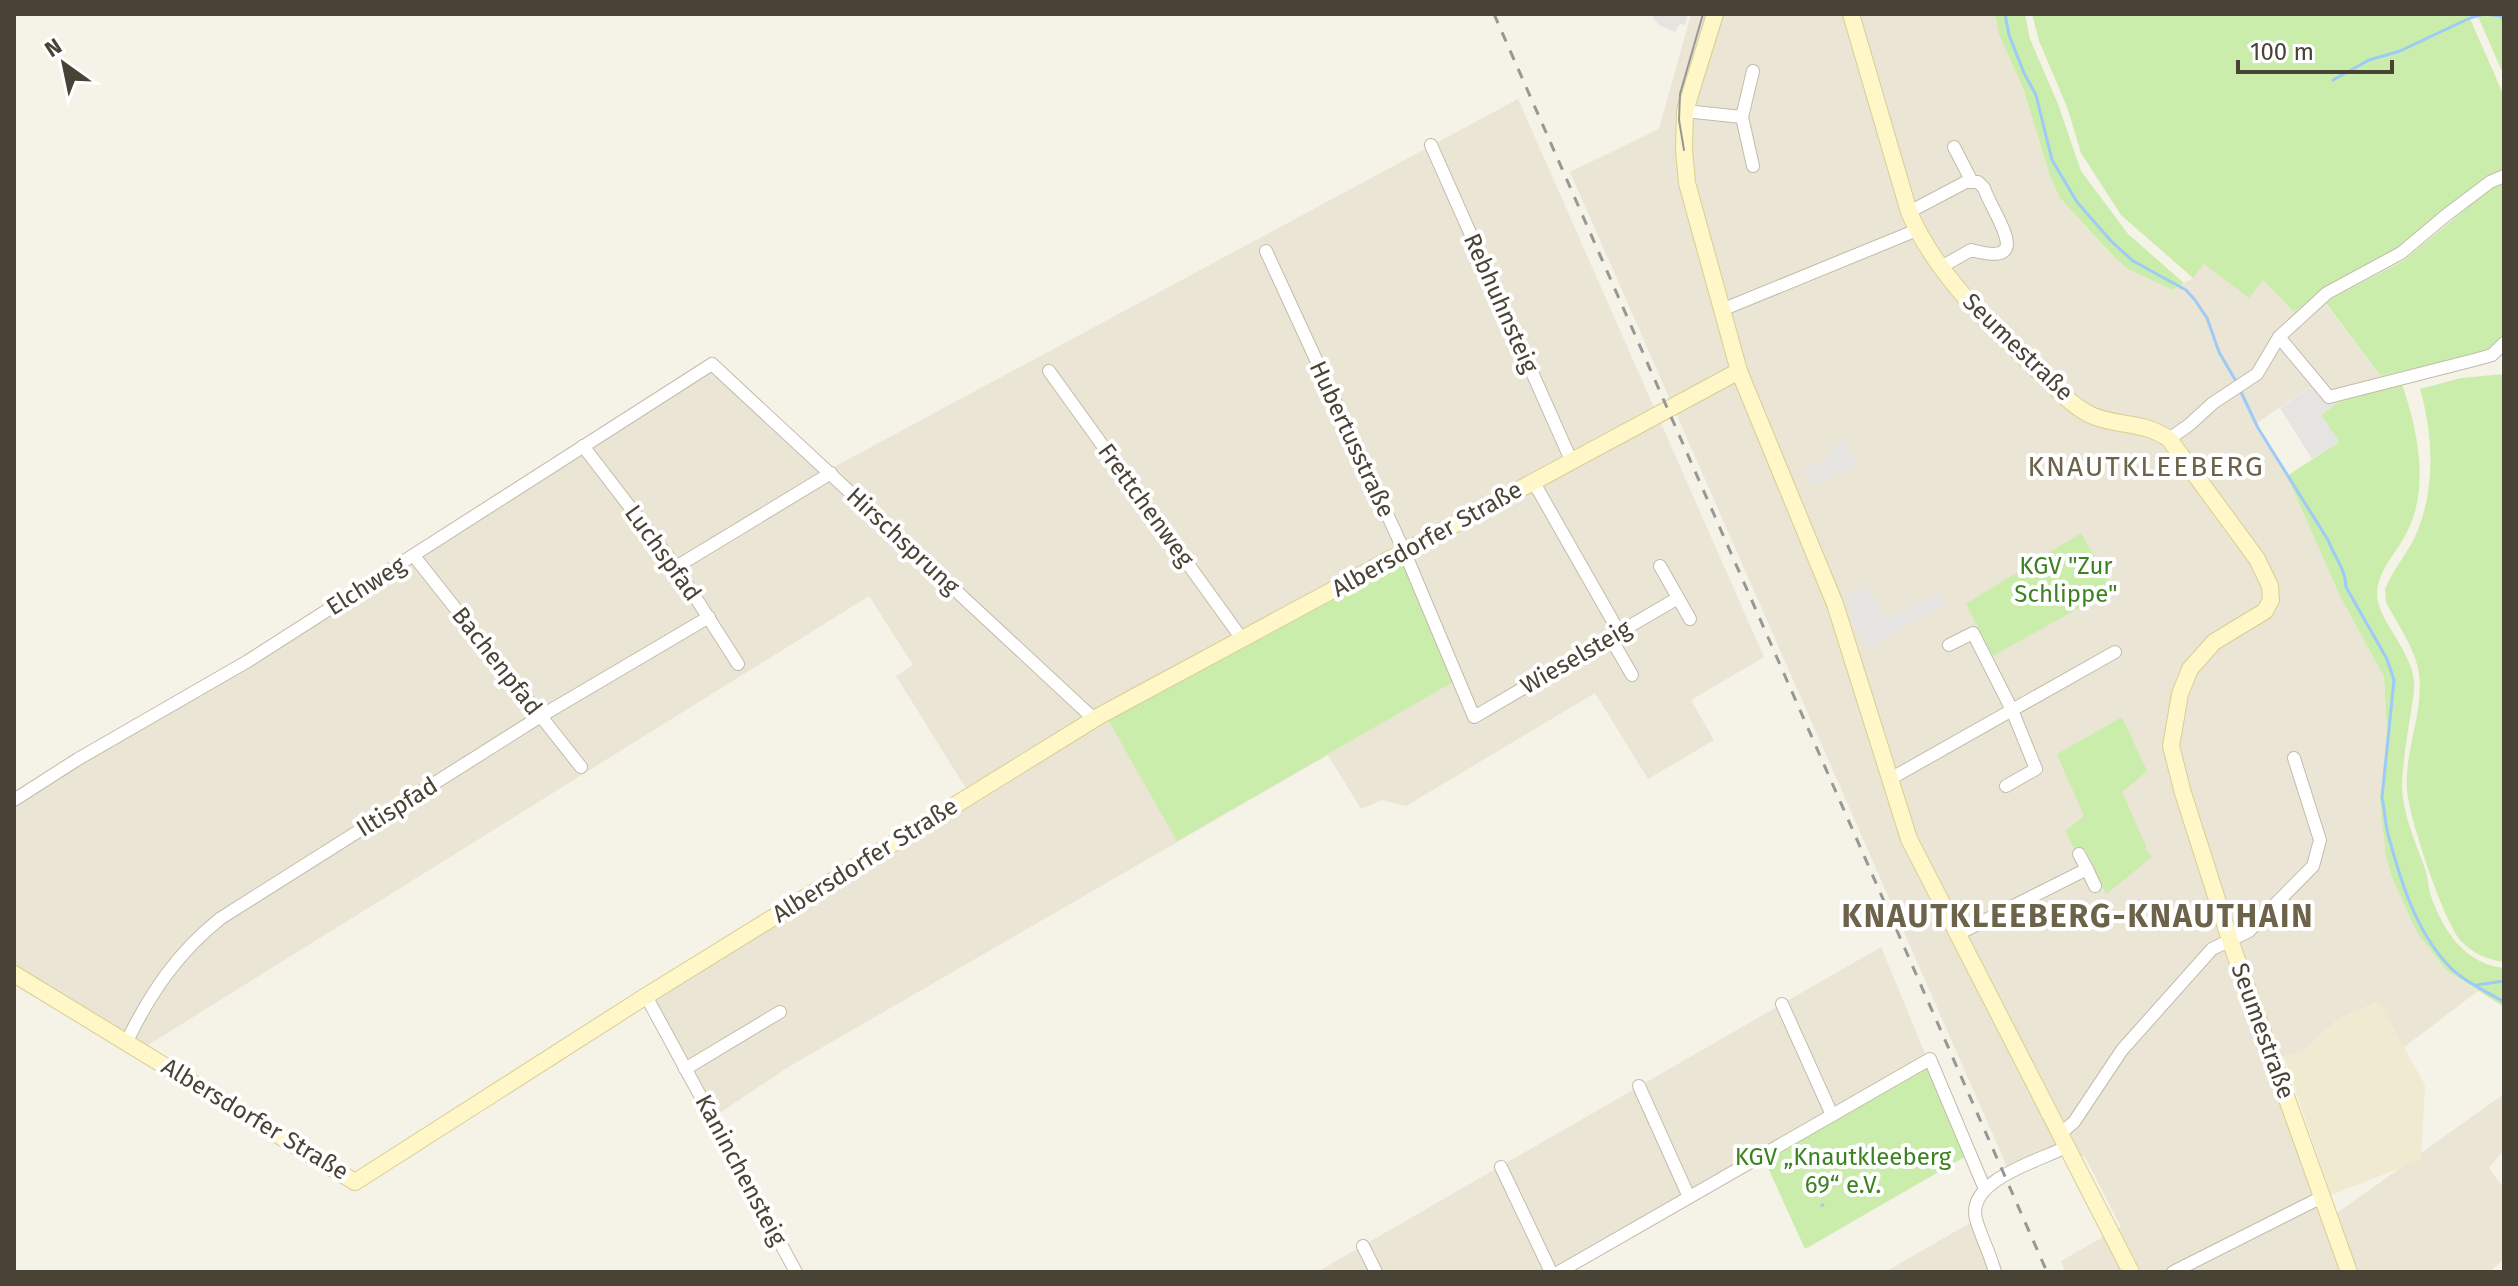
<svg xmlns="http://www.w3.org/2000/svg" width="2518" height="1286" viewBox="0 0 2518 1286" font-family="'Fira Sans',sans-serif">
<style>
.residential{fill:#eae5d5}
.education{fill:#f0ead0}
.green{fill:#caedac}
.parking{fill:#e6e4e0}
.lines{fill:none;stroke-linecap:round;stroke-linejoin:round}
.stream{stroke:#9ecaf7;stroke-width:3}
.street-casing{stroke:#c2bca9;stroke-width:14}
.secondary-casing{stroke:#d9ce93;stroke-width:18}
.street{stroke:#fff;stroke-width:12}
.secondary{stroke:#fff7c8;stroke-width:16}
.tram{stroke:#979797;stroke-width:2}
.rail{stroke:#979797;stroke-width:3;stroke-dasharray:10 10;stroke-linecap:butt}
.labels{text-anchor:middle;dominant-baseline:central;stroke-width:8;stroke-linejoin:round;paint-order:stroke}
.street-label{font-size:24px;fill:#494335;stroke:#fff}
.park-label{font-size:24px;fill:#3d8222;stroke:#fff}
.quarter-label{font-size:28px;letter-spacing:2px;fill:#6d634b;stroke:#fff}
.district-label{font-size:32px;font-weight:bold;letter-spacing:2px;fill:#6d634b;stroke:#fff}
</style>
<rect width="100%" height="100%" fill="#f5f2e7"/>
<g class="residential">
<polygon points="1691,14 1995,14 1999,35 2023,88 2050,176 2060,198 2110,254 2173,290 2193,278 2204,263 2249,297 2263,279 2294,312 2317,293 2381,376 2382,382 2330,394 2319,381 2254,425 2287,476 2340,596 2384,677 2387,734 2380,800 2418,934 2446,970 2478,991 2403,1048 2378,1002 2338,1019 2303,1051 2270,1061 2327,1220 2504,1094 2504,1150 2489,1168 2504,1188 2504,1259 2489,1272 2065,1272 2061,1261 2121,1227 2085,1157 2053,1148 2008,1169 1570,172 1659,129"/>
<polygon points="1518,99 1764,657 1691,700 1714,740 1648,779 1595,693 1406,806 1383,800 1361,809 1328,755 790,1066 718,1114 654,997 967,790 896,676 913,665 869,596 145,1047 14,967 14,805 710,367 823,473"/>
<polygon points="1881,947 1926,1056 1549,1272 1317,1272"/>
<polygon points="1970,1223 1989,1272 1885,1272"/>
</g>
<polygon class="education" points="2379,1002 2425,1085 2421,1160 2331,1195 2284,1057 2303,1051 2338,1019"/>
<g class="green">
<polygon points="1995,14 2025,14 2030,39 2058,104 2081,171 2128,234 2184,283 2173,290 2128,269 2110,253 2060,198 2050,176 2023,88 1999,35"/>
<polygon points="2032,14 2468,14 2504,96 2504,169 2485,178 2467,191 2396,251 2329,285 2294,312 2263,280 2249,298 2204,264 2193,278 2121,215 2081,153 2067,107 2039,41"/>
<polygon points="2477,14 2504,14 2504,76"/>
<polygon points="2504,184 2504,337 2489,350 2476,355 2381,376 2325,302 2403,261 2490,189"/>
<path d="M2504 374V962C2488 960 2472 953 2461 941 2443 920 2409 818 2407 790 2404 751 2424 713 2419 674 2416 649 2397 624 2386 602L2385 589C2392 572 2404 557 2413 541 2436 495 2434 437 2420 389L2461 378Z"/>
<path d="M2401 382C2417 426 2430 485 2408 530 2398 552 2378 568 2377 594 2377 620 2412 650 2414 682 2415 692 2412 703 2411 712 2407 736 2403 761 2402 785 2402 813 2415 840 2424 866 2428 876 2428 886 2431 896 2443 931 2465 964 2504 968V1007L2446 970 2418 934 2393 880 2386 856 2380 800 2387 734 2384 677 2340 596 2287 476 2339 442 2321 415 2349 394Z"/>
<polygon points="2081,533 2113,589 1993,656 1966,604"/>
<polygon points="1403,561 1453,682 1177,841 1107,718"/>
<polygon points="2122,717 2147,771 2122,792 2146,846 2145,849 2152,857 2106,894 2086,850 2076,852 2065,831 2084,816 2057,754"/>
<polygon points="1928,1064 1968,1155 1805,1249 1764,1159"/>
</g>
<g class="parking">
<polygon points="1655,14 1688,14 1685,25 1680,24 1675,32 1659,25 1653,18"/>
<polygon points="2315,384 2328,399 2349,394 2321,415 2339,442 2312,459 2280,408"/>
<polygon points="1846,441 1857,466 1811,486 1803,469 1832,456 1829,447"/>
<polygon points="1869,586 1885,619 1940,592 1945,605 1867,648 1861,633 1857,634 1845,598"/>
</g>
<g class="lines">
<g class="stream">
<polyline points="2005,14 2009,35 2024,73 2036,95 2052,160 2077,202 2111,241 2133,261 2186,290 2195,300 2207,318 2219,352 2237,383"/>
<polyline points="2333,80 2369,60 2400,51 2470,18 2484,14 2501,16 2504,22"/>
<path d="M2240 390 2258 428 2328 540C2334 556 2346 570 2346 587L2387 659 2394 680 2382 798C2385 810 2385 823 2388 834 2400 879 2415 929 2447 964 2461 980 2486 991 2504 1002"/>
<polyline points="2477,985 2504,981"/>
<polyline points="1809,1177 1810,1176"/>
<polyline points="1822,1205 1823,1205"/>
</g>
<defs>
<g id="street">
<polyline points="1685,111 1742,117"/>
<polyline points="1431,145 1571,460"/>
<polyline points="1954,147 1971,180"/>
<polyline points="1753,166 1742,117 1753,71"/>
<path d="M1909 212 1966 182H1978L1984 188C1995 219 2036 268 1971 250L1941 267"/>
<polyline points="1266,251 1405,553 1474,717 1678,598"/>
<polyline points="1724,309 1917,230"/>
<polyline points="2279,337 2329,397 2478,359 2492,355 2504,343"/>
<polyline points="1049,371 1242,639"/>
<polyline points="2169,439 2189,425 2213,403 2257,374 2279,337 2327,293 2401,253 2445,216 2490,182 2504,176"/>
<polyline points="583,446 676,567 738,664"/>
<polyline points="1533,481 1619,632"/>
<polyline points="414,556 581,767"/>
<polyline points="1660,566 1690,619"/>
<polyline points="676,567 831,473"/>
<polyline points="1610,637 1632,675"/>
<polyline points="1949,645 1973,633 2012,710 2036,769 2006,786"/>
<polyline points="1890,779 2115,652"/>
<polyline points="14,800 78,759 248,661 712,364 1094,719"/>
<polyline points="2079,854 2087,869"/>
<polyline points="1958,934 2087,869 2095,886"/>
<polyline points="646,996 796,1272"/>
<polyline points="1782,1004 1832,1115"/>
<path d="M127 1041C151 992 178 952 221 918L541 716 709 617"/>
<polyline points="685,1069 780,1012"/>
<polyline points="1639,1086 1689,1197"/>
<polyline points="2060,1134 2074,1122 2122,1050 2212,949 2249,931 2313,866 2320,840 2294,758"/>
<polyline points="1501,1167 1551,1272"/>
<polyline points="1363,1246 1376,1272"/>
<polyline points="1559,1272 1930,1059 1984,1187"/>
<path d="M1995 1272C1990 1253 1981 1237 1976 1219 1966 1180 2039 1161 2066 1147"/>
<polyline points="2173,1272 2322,1197"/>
</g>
<g id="secondary">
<polyline points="1715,14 1685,111 1684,150 1687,183 1739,371 1835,604 1909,839 2131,1272"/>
<path d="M1851 14 1909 212C1936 275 1988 322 2036 369 2053 384 2072 407 2093 416 2121 427 2143 421 2169 439L2257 559 2270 586 2271 600 2265 611 2214 642 2190 669 2180 694 2171 746 2183 793 2230 940 2349 1272"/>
<polyline points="14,974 355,1182 646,996 1101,715 1739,371"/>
</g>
</defs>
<use href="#street" class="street-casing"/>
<use href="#secondary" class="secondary-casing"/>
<use href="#street" class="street"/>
<use href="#secondary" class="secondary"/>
<polyline class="tram" points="1684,150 1679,120 1680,94 1703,14"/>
<polyline class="rail" points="1494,14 2047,1272"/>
</g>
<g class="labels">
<g class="street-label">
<text transform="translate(1501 303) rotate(66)">Rebhuhnsteig</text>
<text transform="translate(2018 347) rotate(44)">Seumestraße</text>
<text transform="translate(1352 439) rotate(65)">Hubertusstraße</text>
<text transform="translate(1146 505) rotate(54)">Frettchenweg</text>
<text transform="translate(1427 539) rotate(-29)">Albersdorfer Straße</text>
<text transform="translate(903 541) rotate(43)">Hirschsprung</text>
<text transform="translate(663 553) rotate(54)">Luchspfad</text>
<text transform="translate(366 586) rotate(-32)">Elchweg</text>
<text transform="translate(1576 657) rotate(-30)">Wieselsteig</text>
<text transform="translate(497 661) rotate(52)">Bachenpfad</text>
<text transform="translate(397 807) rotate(-32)">Iltispfad</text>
<text transform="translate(865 860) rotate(-32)">Albersdorfer Straße</text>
<text transform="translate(2263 1031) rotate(70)">Seumestraße</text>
<text transform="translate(255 1119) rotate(31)">Albersdorfer Straße</text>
<text transform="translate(741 1170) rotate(62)">Kaninchensteig</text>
</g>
<g class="park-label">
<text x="2066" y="566">KGV "Zur<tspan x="2066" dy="28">Schlippe"</tspan></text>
<text x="1843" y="1157">KGV „Knautkleeberg<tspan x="1843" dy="28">69“ e.V.</tspan></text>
</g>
<g class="quarter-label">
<text x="2146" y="466">KNAUTKLEEBERG</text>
</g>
<g class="district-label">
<text x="2078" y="916">KNAUTKLEEBERG-KNAUTHAIN</text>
</g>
</g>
<rect width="2518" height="1286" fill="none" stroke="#494335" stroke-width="32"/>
<g transform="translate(64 64) rotate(327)" stroke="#ffffff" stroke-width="6" paint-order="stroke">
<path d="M0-6L14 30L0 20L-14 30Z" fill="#494335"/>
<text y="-12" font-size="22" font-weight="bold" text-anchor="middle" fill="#494335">N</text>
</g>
<path d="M2238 60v12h154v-12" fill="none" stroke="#494335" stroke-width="4"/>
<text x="2250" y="60" font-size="24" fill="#494335" stroke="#ffffff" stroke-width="6" paint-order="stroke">100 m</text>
</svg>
